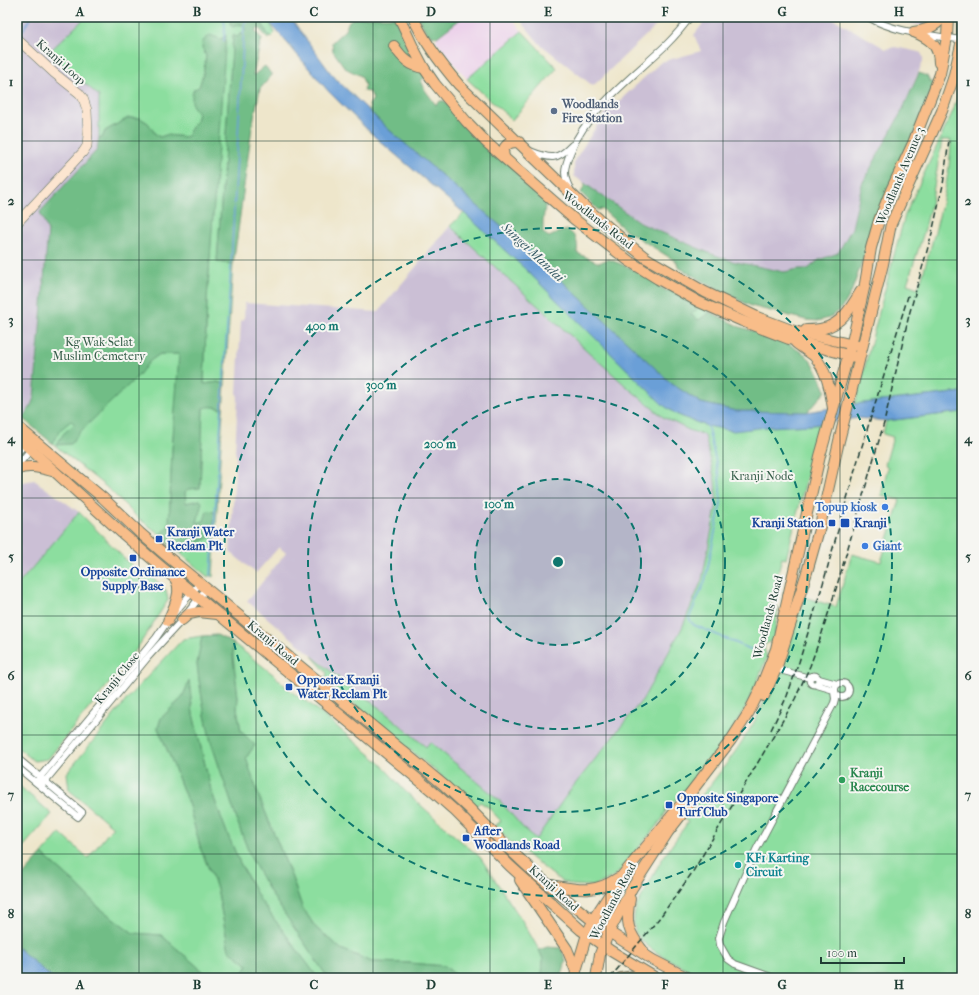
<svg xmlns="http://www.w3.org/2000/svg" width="979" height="995" viewBox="0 0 979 995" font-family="'IM FELL French Canon',serif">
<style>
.built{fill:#ecd1ea}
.industrial{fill:#cbbfd5}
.green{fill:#8cde9f;stroke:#568e6a;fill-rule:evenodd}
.forest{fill:#71bd86;stroke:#487d5d}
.water{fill:#6a9fd7;stroke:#446e86}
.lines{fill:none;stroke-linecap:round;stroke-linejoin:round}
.stream{stroke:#6a9fd7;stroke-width:1.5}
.street-casing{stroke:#677869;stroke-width:8}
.secondary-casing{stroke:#677869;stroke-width:10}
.primary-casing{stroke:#677869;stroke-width:12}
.street{stroke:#fff;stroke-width:6}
.secondary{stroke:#fce5d0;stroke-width:9}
.primary{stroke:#f8bd89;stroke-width:10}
.rail{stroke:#1f3d34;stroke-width:1.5;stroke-dasharray:6 3;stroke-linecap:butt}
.grid{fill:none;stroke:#1f3d34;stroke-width:1;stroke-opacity:0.55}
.ring{fill:none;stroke:#0f766e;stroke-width:2;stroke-dasharray:7 5}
.service-dot{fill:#5c6f8a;stroke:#f6f6f2;stroke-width:1.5}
.shop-dot{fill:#3f7fe0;stroke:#f6f6f2;stroke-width:1.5}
.transit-dot{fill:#1a4fb4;stroke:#f6f6f2;stroke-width:1.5}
.leisure-dot{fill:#2e9e5b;stroke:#f6f6f2;stroke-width:1.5}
.culture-dot{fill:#0f9aa8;stroke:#f6f6f2;stroke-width:1.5}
.labels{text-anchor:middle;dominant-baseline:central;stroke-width:4;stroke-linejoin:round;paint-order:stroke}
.street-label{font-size:12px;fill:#1f3d34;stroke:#f6f6f2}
.service-label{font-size:12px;font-weight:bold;fill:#4e5e75;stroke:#f6f6f2;text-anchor:start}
.park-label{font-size:12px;fill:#355d49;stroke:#f6f6f2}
.shop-label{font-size:12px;font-weight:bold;fill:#366cbe;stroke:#f6f6f2;text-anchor:end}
.transit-label{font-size:12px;font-weight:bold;fill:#164399;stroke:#f6f6f2;text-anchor:start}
.leisure-label{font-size:12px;font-weight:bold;fill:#27864d;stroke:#f6f6f2;text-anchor:start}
.culture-label{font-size:12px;font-weight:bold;fill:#0d838f;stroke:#f6f6f2;text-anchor:start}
.water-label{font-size:13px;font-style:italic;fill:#365a65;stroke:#f6f6f2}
.centre{fill:#0f766e;stroke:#f6f6f2;stroke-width:2}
.ring-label{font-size:12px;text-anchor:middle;font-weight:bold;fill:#0f766e;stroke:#f6f6f2;stroke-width:4;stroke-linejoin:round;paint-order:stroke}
.neatline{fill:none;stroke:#1f3d34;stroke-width:1.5}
.grid-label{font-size:13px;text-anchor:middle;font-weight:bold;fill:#1f3d34}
</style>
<rect width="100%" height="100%" fill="#f6f6f2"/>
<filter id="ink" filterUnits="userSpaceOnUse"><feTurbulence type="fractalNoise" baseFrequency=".025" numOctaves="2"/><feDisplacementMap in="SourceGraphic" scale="8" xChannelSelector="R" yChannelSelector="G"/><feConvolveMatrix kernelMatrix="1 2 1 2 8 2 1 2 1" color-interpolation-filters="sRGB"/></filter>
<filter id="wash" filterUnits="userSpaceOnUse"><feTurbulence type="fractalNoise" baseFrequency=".012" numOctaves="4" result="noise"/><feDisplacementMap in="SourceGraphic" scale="16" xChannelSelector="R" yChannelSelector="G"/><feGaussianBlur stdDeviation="0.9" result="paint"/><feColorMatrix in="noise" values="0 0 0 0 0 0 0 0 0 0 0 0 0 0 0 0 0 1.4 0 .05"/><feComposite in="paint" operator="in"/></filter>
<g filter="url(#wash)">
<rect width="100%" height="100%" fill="#eee6cb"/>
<polygon class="built" points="463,17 511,17 522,31 467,79 436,41 437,37"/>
<g class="industrial">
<polygon points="17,17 86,17 49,52 99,96 99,137 97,150 40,212 48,231 42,305 34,398 30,408 17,423"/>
<polygon points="518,17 665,17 593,86 539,43"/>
<polygon points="708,17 830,17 886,49 895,47 919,52 921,53 923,57 923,62 902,111 862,184 852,228 838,253 819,260 808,269 799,269 784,272 732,261 709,253 642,224 574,176 574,164 576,158 603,116 661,62 701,51 694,35"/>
<polygon points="884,17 932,17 932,19 930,22 925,26 897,21 888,19"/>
<polygon points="450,226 626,386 663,417 691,431 705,435 715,482 717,504 702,580 682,628 643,699 568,793 536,840 525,830 499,800 430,743 426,747 381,709 350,687 247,601 286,553 279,547 256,573 230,552 236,455 235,451 238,398 237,393 241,321 244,319 245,303 378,312"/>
<polygon points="34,480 79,512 17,586 17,485 18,483"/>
</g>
<g class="green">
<polygon points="86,17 231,17 230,25 241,24 246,30 237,37 233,36 217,262 233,264 225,384 218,382 204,384 207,300 225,35 221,39 202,47 206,56 203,75 199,87 198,113 196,121 186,137 166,135 160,137 156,135 148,123 140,118 128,118 105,131 102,138 99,137 99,96 49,52"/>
<polygon points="259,17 265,17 270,23 275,33 271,37 267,33"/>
<polygon points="522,31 557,68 512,120 467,79"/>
<path d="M962 83V392L855 404 894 255 905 215 953 111ZM942 140H951C950 177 940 214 930 250 926 262 923 276 918 288L907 284 924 232 931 204Z"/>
<path d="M464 213 523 267 676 414 690 420 707 426 767 427 813 425 821 424 797 514 786 559 782 558 770 604 778 606 775 634 773 641 765 644 764 648 767 657C759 677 751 699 739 718 729 736 715 753 702 769 692 782 683 794 671 804L669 803 665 809 666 810 663 818 619 872 611 878 594 886 572 885 561 881 535 861 517 846 509 841 503 834 496 825 501 821 488 807 480 802 476 806 467 800 439 774 325 680 327 673 312 656 350 687 381 709 426 747 430 742 499 800 525 830 536 839 568 793 643 699 682 628 702 580 717 504 715 481 705 435 691 431 663 417 626 386 450 226Z"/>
<polygon points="700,306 710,312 699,320 691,315"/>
<polygon points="160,354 180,354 172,450 169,526 160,534 138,518 110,490 52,443 52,442 34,420 155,357"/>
<polygon points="209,406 220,408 223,411 213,577 210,575 208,577 180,553 189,547 204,521 197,523 200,500 185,503 185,491 188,489 200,488 203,407"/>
<path d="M962 412V978H706C688 969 648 952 638 936 633 930 633 920 635 912 637 904 642 896 647 888 652 878 657 867 663 858 671 846 680 834 688 822L684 819C710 784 742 748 761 709 779 673 791 634 804 597L836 607 852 554 881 562 900 500 881 495 888 467 885 465 893 437 883 434 886 421Z"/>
<polygon points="79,512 126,560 140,572 151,576 166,590 168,600 136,650 48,759 34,761 17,747 17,586"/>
<polygon points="202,636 197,664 199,680 205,715 211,742 240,829 251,858 272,895 328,978 318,978 260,900 240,863 227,833 211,790 193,714 189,682 182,698 161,718 158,728 171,759 189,806 201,850 217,888 229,950 248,965 241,978 231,978 205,973 161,935 133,933 97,906 76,884 42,854 60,833 88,858 113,827 69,790 67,773 132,693 183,639"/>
<polygon points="233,643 274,675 282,683 293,693 310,704 380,763 404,790 456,837 480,857 523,922 539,950 543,959 542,978 459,978 445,966 409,963 372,962 341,949 316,928 302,907 292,878 258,794 246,758 255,745 241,731 237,708 238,697 233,657"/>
<polygon points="17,784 52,814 23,847 17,842"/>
</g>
<g class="forest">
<polygon points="231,17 241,17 246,23 248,21 247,17 259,17 267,33 271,37 268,39 259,28 255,30 262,40 260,44 253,75 254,75 265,66 272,75 260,89 252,127 237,238 233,264 217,262 233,35 237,37 246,30 241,24 233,27 230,25"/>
<path d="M369 17H396L428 76 421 80 425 90 436 105 440 101H445L546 199 543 221V233L549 237 560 232 567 230C577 236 578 242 577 253L599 263 608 259 638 271 656 281 658 286 667 291 670 289 700 306 691 315 699 320 710 312 740 327 782 340 806 355 815 367 822 381 826 391 807 412 736 411 701 403 672 384 532 253 388 129 370 111 369 105 373 99 370 92 363 91 365 85 361 76 345 68 333 51 332 42 345 30 349 21 352 19Z"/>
<polygon points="418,17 463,17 437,37 427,34"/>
<path d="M210 35 221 39 226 35 207 300 204 384 218 382 225 384 223 411C218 406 210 406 203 408L200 488 188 489 185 492 186 503 200 500 202 502 197 523 204 521 207 511 215 512 213 536 189 547 180 553 166 542 160 534 169 526 172 450 179 354H160L150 361 138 376 80 432 71 444 56 445 64 433 75 424 71 421 61 429 52 443 22 418 30 408 34 398 42 305 48 231 40 212 97 150 99 137 102 138 105 131 128 118H140L148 123 156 135 160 137 166 135 186 137 196 121 198 113 192 105V94L194 89 199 87 203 75 206 56 202 47 203 41Z"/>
<polygon points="919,73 927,76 930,82 935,83 867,248 851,293 844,305 837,312 829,318 818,321 806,320 751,306 709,285 678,267 677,262 624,229 602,209 598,210 581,193 585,185 584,183 642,224 709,253 732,261 784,272 799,269 808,269 819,260 838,253 852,228 862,184 902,111"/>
<polygon points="217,635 233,643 233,657 238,697 237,708 241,731 255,745 246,758 258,794 292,878 302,907 316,928 341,949 372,962 409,963 445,966 459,978 328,978 272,895 251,858 240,829 211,742 205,715 199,680 197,664 202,636"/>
<polygon points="189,681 193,714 211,790 227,833 240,863 260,900 318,978 241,978 248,965 229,950 217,888 201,850 189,806 171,759 158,728 161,718 182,698"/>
<polygon points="42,854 76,884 97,906 133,933 161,935 205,973 231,978 52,978 17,947 17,882"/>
<polygon points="547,947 561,948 566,961 561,978 542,978 543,959 539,950"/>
</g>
<g class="water">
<polygon points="265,17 290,17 330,72 338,81 388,129 532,253 672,384 701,403 736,411 807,412 855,404 962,392 962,412 886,421 858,418 813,425 767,427 734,431 707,426 690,420 676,414 663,405 523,267 464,213 376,138 329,92"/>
<polygon points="17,947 52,978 17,978"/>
</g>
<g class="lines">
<g class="stream">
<polyline points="223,17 225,25 224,41"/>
<polyline points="23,30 31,17"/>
<polyline points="707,424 719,475 721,503 705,581 689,618 691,622 694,625 757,652"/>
<polyline points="211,576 231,266 244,25 246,21 246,17"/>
</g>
</g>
</g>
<g filter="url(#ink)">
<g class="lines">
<defs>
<g id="street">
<path d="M868 17C895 33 932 35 962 40"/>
<path d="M530 151C550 159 557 161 572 145"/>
<path d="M570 189C567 183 565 178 565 172 565 165 568 158 571 151 588 109 634 76 666 45 675 36 683 27 690 17"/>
<polyline points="17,453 27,442"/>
<polyline points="17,466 33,447"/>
<polyline points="175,612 200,583"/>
<polyline points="776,669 806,677 814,676"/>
<circle cx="814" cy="680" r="4.5"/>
<polyline points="819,679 837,684"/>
<circle cx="842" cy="690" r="7"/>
<polyline points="817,685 834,690"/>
<polyline points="17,758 82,812 78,817 17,767"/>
<polyline points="36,782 156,638 169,619"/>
<polyline points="41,786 87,731 148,657 182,620 206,589"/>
<polyline points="774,978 735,964 728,959 720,945 719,938 724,922 756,850 834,703 835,699 834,692"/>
</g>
<polyline id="secondary" points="17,39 54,73 79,93 83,98 87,110 88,134 87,146 83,152 17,223"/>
<g id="primary">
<polyline points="399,17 414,49 424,68 435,84 466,121 487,143 574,219 629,261 658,279 699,302 742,321 789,339 855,357"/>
<path d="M413 17C424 42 441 64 459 85L584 206 627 243 646 258 705 292 757 317 794 331 858 346"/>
<path d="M914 32C930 39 939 45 939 63"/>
<path d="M914 32C925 30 936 27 943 17"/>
<path d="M394 46C402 58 410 66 424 68"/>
<path d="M504 157 503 151C506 143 511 142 519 142"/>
<path d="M806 330C812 330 818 330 824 328 842 324 852 306 861 291"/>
<path d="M796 343C802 348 808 351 814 356 827 370 830 390 833 408"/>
<polyline points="17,426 103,498 140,533 162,552 445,786 469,808 507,847 539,877 588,917 609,932 653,960 688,978"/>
<polyline points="17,437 122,533 159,565 437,795 455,811 510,866 581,930 611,951 656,978"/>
<path d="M17 470C27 464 41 468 52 471"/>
<polyline points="182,620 189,614 199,612 217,614"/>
<path d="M168 621C172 611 180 598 178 587 178 584 176 581 175 578"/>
<polyline points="764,696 776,669 782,651 807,572 820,526 839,441 883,264 891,224 942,111 953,79 962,40 962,17"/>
<polyline points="520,880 567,949 576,971"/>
<path d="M551 885C579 890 594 894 618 878"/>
<path d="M630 899C625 923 628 932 643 951"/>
<polyline points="575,978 576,971 587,934 596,915 621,877 688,796 731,740 749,712 758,694 776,649 820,456 852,342 865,284 871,248 879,220 891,190 913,143 940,74 947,37 948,17"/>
<polyline points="596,978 600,954 609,932 632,888 668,832 692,801"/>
<polyline points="621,978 634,976 644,978"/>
</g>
</defs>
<use href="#street" class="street-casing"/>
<use href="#secondary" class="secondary-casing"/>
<use href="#primary" class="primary-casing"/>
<use href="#street" class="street"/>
<use href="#secondary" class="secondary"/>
<use href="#primary" class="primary"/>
<g class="rail">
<polyline points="771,730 787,696 799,662 822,587 859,456 909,293"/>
<polyline points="610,978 661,916 692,873 779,727 795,699 810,666 822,633 836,589 884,423 909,315 932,233 943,185 949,140"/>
</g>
</g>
</g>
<path class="grid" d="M139 17V978M256 17V978M373 17V978M490 17V978M606 17V978M723 17V978M840 17V978M17 141H962M17 260H962M17 379H962M17 498H962M17 616H962M17 735H962M17 854H962"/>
<circle cx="558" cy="562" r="83" fill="#0f766e" fill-opacity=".12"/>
<g class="ring">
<circle cx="558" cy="562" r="83"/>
<circle cx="558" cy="562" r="167"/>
<circle cx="558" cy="562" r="250"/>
<circle cx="558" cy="562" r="334"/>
</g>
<circle class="service-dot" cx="554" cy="111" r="4"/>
<g class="shop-dot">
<circle cx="885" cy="507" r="4"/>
<circle cx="865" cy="546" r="4"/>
</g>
<g class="transit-dot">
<rect x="828" y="519" width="8" height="8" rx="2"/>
<rect x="840" y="518" width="10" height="10" rx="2"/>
<rect x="155" y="535" width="8" height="8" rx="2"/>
<rect x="129" y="554" width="8" height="8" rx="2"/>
<rect x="285" y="683" width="8" height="8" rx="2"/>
<rect x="665" y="801" width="8" height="8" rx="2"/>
<rect x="462" y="834" width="8" height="8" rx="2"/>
</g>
<circle class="leisure-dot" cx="842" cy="780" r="4"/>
<circle class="culture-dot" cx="738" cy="865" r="4"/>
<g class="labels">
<g class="street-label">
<text transform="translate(61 62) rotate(42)">Kranji Loop</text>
<text transform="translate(900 176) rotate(-67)">Woodlands Avenue 3</text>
<text transform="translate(598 220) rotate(38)">Woodlands Road</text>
<text transform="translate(768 617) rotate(-75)">Woodlands Road</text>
<text transform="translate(273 643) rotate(40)">Kranji Road</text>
<text transform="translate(117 678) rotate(-51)">Kranji Close</text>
<text transform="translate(554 888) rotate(42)">Kranji Road</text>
<text transform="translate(613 901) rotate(-62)">Woodlands Road</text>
</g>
<g class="service-label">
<text x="562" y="104">Woodlands<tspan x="562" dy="14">Fire Station</tspan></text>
</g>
<g class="park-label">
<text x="99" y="342">Kg Wak Selat<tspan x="99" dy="14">Muslim Cemetery</tspan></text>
<text x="762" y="476">Kranji Node</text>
</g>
<g class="shop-label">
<text x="877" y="507">Topup kiosk</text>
<text x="873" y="546" text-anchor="start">Giant</text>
</g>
<g class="transit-label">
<text x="824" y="523" text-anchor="end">Kranji Station</text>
<text x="854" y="523">Kranji</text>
<text x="167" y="532">Kranji Water<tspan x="167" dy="14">Reclam Plt</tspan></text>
<text x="133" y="572" text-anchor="middle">Opposite Ordinance<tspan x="133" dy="14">Supply Base</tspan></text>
<text x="297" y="680">Opposite Kranji<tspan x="297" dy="14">Water Reclam Plt</tspan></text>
<text x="677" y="798">Opposite Singapore<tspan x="677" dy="14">Turf Club</tspan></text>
<text x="474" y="831">After<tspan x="474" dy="14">Woodlands Road</tspan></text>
</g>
<g class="leisure-label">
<text x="850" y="773">Kranji<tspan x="850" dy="14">Racecourse</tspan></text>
</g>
<g class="culture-label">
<text x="746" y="858">KF1 Karting<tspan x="746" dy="14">Circuit</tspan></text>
</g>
<g class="water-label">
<text transform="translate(533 252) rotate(43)">Sungei Mandai</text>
</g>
</g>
<circle cx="558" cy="562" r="6" class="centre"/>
<g class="ring-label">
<text x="322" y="330">400 m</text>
<text x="381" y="389">300 m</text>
<text x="440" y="448">200 m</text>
<text x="499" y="508">100 m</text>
</g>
<rect width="979" height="995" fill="none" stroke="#f6f6f2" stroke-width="44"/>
<path d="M821 957v6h83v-6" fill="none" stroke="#1f3d34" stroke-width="2"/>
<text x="827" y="957" font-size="12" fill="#1f3d34" stroke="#f6f6f2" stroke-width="3" paint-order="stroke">100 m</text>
<rect x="22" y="22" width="935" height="951" class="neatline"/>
<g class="grid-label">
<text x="80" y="16">A</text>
<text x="197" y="16">B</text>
<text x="314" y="16">C</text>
<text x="431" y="16">D</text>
<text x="548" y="16">E</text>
<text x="665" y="16">F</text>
<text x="782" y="16">G</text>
<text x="899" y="16">H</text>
<text x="11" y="86">1</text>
<text x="968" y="86">1</text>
<text x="11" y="205">2</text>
<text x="968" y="205">2</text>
<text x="11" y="324">3</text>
<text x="968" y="324">3</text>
<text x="11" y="443">4</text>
<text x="968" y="443">4</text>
<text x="11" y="561">5</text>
<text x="968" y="561">5</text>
<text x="11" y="680">6</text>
<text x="968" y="680">6</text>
<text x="11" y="799">7</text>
<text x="968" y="799">7</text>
<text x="11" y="918">8</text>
<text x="968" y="918">8</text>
<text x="80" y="989">A</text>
<text x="197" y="989">B</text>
<text x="314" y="989">C</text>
<text x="431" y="989">D</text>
<text x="548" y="989">E</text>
<text x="665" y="989">F</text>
<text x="782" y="989">G</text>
<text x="899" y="989">H</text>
</g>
</svg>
